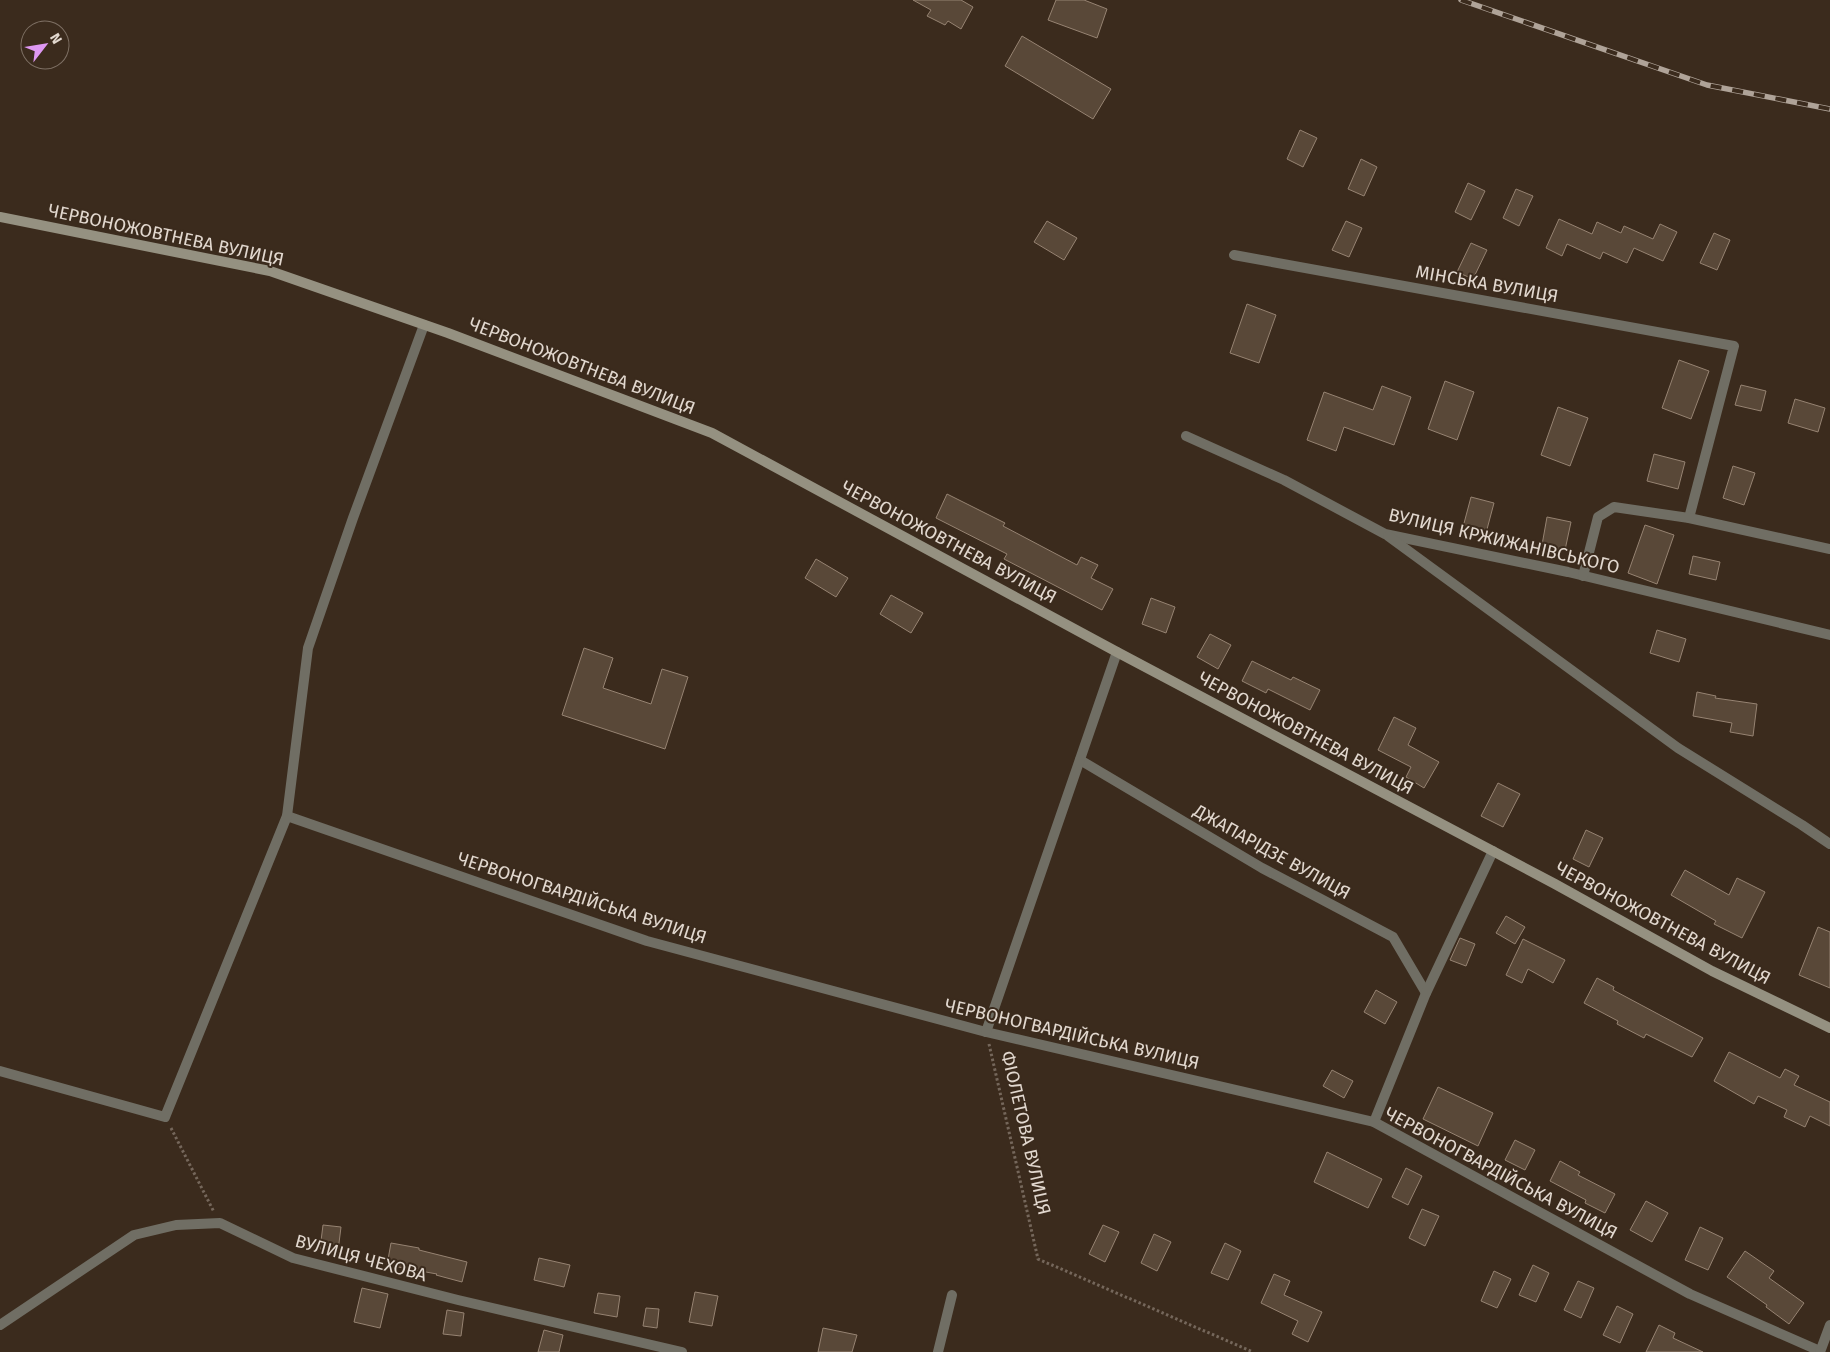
<svg xmlns="http://www.w3.org/2000/svg" width="1830" height="1352" viewBox="0 0 1830 1352" font-family="'Fira Sans',sans-serif">
<style>
.building{fill:#594838;stroke:#968372}
.lines{fill:none;stroke-linecap:round;stroke-linejoin:round}
.path{stroke:#75675b;stroke-width:3;stroke-dasharray:2.5 2.5;stroke-linecap:butt}
.street{stroke:#706e64;stroke-width:10}
.secondary{stroke:#959181;stroke-width:10}
.rail-casing{stroke:#afa398;stroke-width:5.5}
.rail{stroke:#3b2b1d;stroke-width:4;stroke-dasharray:11;stroke-linecap:butt}
.labels{text-anchor:middle;dominant-baseline:central;stroke-width:4;stroke-linejoin:round;paint-order:stroke}
.street-label{font-size:18px;fill:#e2d8cf;stroke:#3b2b1d}
</style>
<rect width="100%" height="100%" fill="#3b2b1d"/>
<g class="building">
<polygon points="913,0 961,0 973,7 961,29 948,21 945,25 927,16 931,10"/>
<polygon points="1056,0 1084,0 1107,9 1097,38 1048,20"/>
<polygon points="1022,36 1111,89 1093,119 1005,66"/>
<polygon points="1300,130 1317,138 1303,167 1287,159"/>
<polygon points="1361,159 1377,167 1364,196 1348,189"/>
<polygon points="1468,183 1485,191 1471,220 1455,212"/>
<polygon points="1516,189 1533,196 1519,226 1503,218"/>
<polygon points="1559,219 1592,234 1597,222 1621,233 1624,226 1653,239 1660,224 1677,232 1663,261 1634,248 1627,263 1603,252 1600,259 1567,244 1562,256 1546,248"/>
<polygon points="1047,221 1077,238 1064,260 1034,242"/>
<polygon points="1346,221 1362,228 1349,257 1332,250"/>
<polygon points="1714,233 1730,240 1717,270 1700,263"/>
<polygon points="1471,243 1487,250 1473,279 1457,272"/>
<polygon points="1247,304 1276,315 1259,363 1230,353"/>
<polygon points="1679,360 1709,371 1691,419 1662,408"/>
<polygon points="1445,381 1474,392 1457,440 1428,429"/>
<polygon points="1741,385 1766,391 1761,411 1735,405"/>
<polygon points="1382,386 1411,397 1394,445 1344,427 1336,451 1307,440 1324,392 1373,410"/>
<polygon points="1795,399 1825,408 1818,432 1788,423"/>
<polygon points="1558,407 1588,418 1570,466 1541,455"/>
<polygon points="1654,454 1685,462 1678,489 1647,481"/>
<polygon points="1733,466 1755,473 1744,505 1723,498"/>
<polygon points="947,494 1005,523 1003,526 1077,565 1081,557 1098,565 1091,578 1113,589 1102,610 1004,559 1007,554 936,518"/>
<polygon points="1471,497 1494,503 1486,533 1463,527"/>
<polygon points="1547,517 1571,522 1565,550 1542,545"/>
<polygon points="1645,525 1674,535 1657,584 1628,573"/>
<polygon points="1693,556 1720,562 1716,580 1689,574"/>
<polygon points="816,559 848,578 836,597 805,578"/>
<polygon points="891,595 923,613 911,633 880,614"/>
<polygon points="1151,598 1175,607 1166,633 1142,624"/>
<polygon points="1657,630 1686,639 1679,662 1650,653"/>
<polygon points="1210,634 1231,645 1218,669 1197,657"/>
<polygon points="584,648 613,658 603,688 651,704 662,669 688,677 665,749 562,715"/>
<polygon points="1252,661 1291,680 1293,677 1320,690 1310,710 1268,689 1266,693 1242,681"/>
<polygon points="1697,692 1716,696 1715,698 1757,704 1753,736 1730,732 1732,723 1693,716"/>
<polygon points="1394,717 1416,728 1408,745 1439,762 1424,788 1406,777 1411,767 1378,750"/>
<polygon points="1498,783 1520,794 1503,827 1481,816"/>
<polygon points="1586,830 1603,838 1589,867 1573,859"/>
<polygon points="1685,870 1729,895 1737,878 1765,892 1742,938 1714,924 1716,921 1671,895"/>
<polygon points="1506,916 1525,927 1515,944 1496,933"/>
<polygon points="1818,927 1830,932 1830,988 1799,975"/>
<polygon points="1460,938 1475,944 1466,966 1450,960"/>
<polygon points="1523,939 1565,960 1553,983 1528,969 1522,983 1506,975"/>
<polygon points="1597,978 1614,987 1613,990 1703,1038 1692,1057 1646,1034 1644,1038 1617,1024 1618,1021 1584,1003"/>
<polygon points="1376,990 1397,1002 1385,1024 1364,1012"/>
<polygon points="1729,1052 1780,1078 1785,1069 1799,1076 1794,1085 1830,1102 1830,1126 1810,1116 1805,1127 1784,1117 1787,1110 1758,1096 1754,1104 1714,1081"/>
<polygon points="1332,1070 1353,1081 1344,1098 1323,1086"/>
<polygon points="1438,1087 1493,1113 1478,1146 1423,1119"/>
<polygon points="1515,1140 1535,1150 1525,1170 1505,1160"/>
<polygon points="1327,1152 1382,1179 1368,1208 1314,1182"/>
<polygon points="1560,1161 1580,1172 1578,1175 1615,1194 1605,1213 1585,1203 1586,1200 1550,1181"/>
<polygon points="1406,1168 1422,1176 1408,1205 1392,1197"/>
<polygon points="1646,1201 1668,1213 1652,1242 1630,1230"/>
<polygon points="1422,1209 1439,1216 1425,1246 1409,1238"/>
<polygon points="323,1225 341,1227 338,1251 320,1249"/>
<polygon points="1103,1225 1119,1232 1105,1262 1089,1254"/>
<polygon points="1700,1227 1723,1238 1708,1270 1685,1260"/>
<polygon points="1154,1234 1171,1242 1157,1271 1141,1263"/>
<polygon points="391,1243 419,1248 419,1250 467,1262 462,1282 436,1275 437,1274 387,1265"/>
<polygon points="1225,1243 1241,1251 1228,1280 1211,1273"/>
<polygon points="1745,1251 1774,1271 1769,1278 1804,1303 1789,1324 1766,1307 1767,1305 1727,1277"/>
<polygon points="539,1258 570,1265 564,1287 534,1280"/>
<polygon points="1533,1265 1549,1273 1536,1302 1519,1295"/>
<polygon points="1494,1271 1511,1279 1497,1308 1481,1301"/>
<polygon points="1274,1274 1290,1281 1284,1295 1322,1312 1308,1342 1292,1334 1298,1321 1261,1303"/>
<polygon points="1578,1281 1594,1288 1581,1318 1564,1310"/>
<polygon points="362,1288 388,1294 380,1328 354,1322"/>
<polygon points="695,1292 718,1296 712,1326 689,1322"/>
<polygon points="598,1293 620,1296 617,1317 594,1313"/>
<polygon points="1617,1306 1633,1314 1620,1343 1603,1335"/>
<polygon points="646,1308 659,1309 657,1328 643,1326"/>
<polygon points="447,1310 464,1313 461,1336 443,1334"/>
<polygon points="1659,1325 1675,1333 1673,1338 1703,1352 1646,1352"/>
<polygon points="823,1328 857,1335 852,1352 818,1352"/>
<polygon points="544,1330 563,1335 559,1352 538,1352"/>
</g>
<g class="lines">
<g class="path">
<polyline points="989,1044 1038,1259 1253,1352"/>
<polyline points="171,1128 214,1212"/>
</g>
<g class="street">
<polyline points="1234,255 1734,346 1689,518"/>
<polyline points="1186,436 1284,480 1385,534 1568,572 1830,635"/>
<polyline points="1388,536 1678,748 1802,825 1830,844"/>
<polyline points="1583,576 1598,517 1614,507 1689,518 1830,549"/>
<polyline points="1080,760 1262,868 1393,937 1426,993"/>
<polyline points="287,816 647,941 986,1032 1374,1122 1690,1294 1820,1351"/>
<polyline points="986,1032 1117,652"/>
<polyline points="0,1071 165,1117 287,816 308,648 353,518 424,325"/>
<polyline points="1374,1122 1426,993 1493,851"/>
<polyline points="0,1325 134,1235 176,1225 220,1223 293,1258 458,1300 682,1352"/>
<polyline points="938,1352 952,1295"/>
<polyline points="1820,1352 1830,1325"/>
</g>
<polyline class="secondary" points="0,217 270,271 448,333 712,433 1117,652 1555,884 1712,971 1830,1028"/>
<defs>
<polyline id="rail" points="1461,0 1707,85 1830,109"/>
</defs>
<use href="#rail" class="rail-casing"/>
<use href="#rail" class="rail"/>
</g>
<g class="labels">
<g class="street-label">
<text transform="translate(166 235) rotate(12)">ЧЕРВОНОЖОВТНЕВА ВУЛИЦЯ</text>
<text transform="translate(1487 284) rotate(10)">МІНСЬКА ВУЛИЦЯ</text>
<text transform="translate(582 366) rotate(21)">ЧЕРВОНОЖОВТНЕВА ВУЛИЦЯ</text>
<text transform="translate(1504 541) rotate(13)">ВУЛИЦЯ КРЖИЖАНІВСЬКОГО</text>
<text transform="translate(949 542) rotate(28)">ЧЕРВОНОЖОВТНЕВА ВУЛИЦЯ</text>
<text transform="translate(1306 733) rotate(28)">ЧЕРВОНОЖОВТНЕВА ВУЛИЦЯ</text>
<text transform="translate(1272 852) rotate(29)">ДЖАПАРІДЗЕ ВУЛИЦЯ</text>
<text transform="translate(582 898) rotate(18)">ЧЕРВОНОГВАРДІЙСЬКА ВУЛИЦЯ</text>
<text transform="translate(1663 923) rotate(28)">ЧЕРВОНОЖОВТНЕВА ВУЛИЦЯ</text>
<text transform="translate(1072 1034) rotate(13)">ЧЕРВОНОГВАРДІЙСЬКА ВУЛИЦЯ</text>
<text transform="translate(1026 1133) rotate(77)">ФІОЛЕТОВА ВУЛИЦЯ</text>
<text transform="translate(1501 1173) rotate(28)">ЧЕРВОНОГВАРДІЙСЬКА ВУЛИЦЯ</text>
<text transform="translate(361 1258) rotate(15)">ВУЛИЦЯ ЧЕХОВА</text>
</g>
</g>
<g transform="translate(45 45) rotate(59)"><circle r="24" fill="#3b2b1d" stroke="#7e7064"/>
<path d="M0-4L9 19L0 12L-9 19Z" fill="#de98f2"/>
<text y="-8" font-size="14" font-weight="bold" text-anchor="middle" fill="#e2d8cf">N</text>
</g>
</svg>
